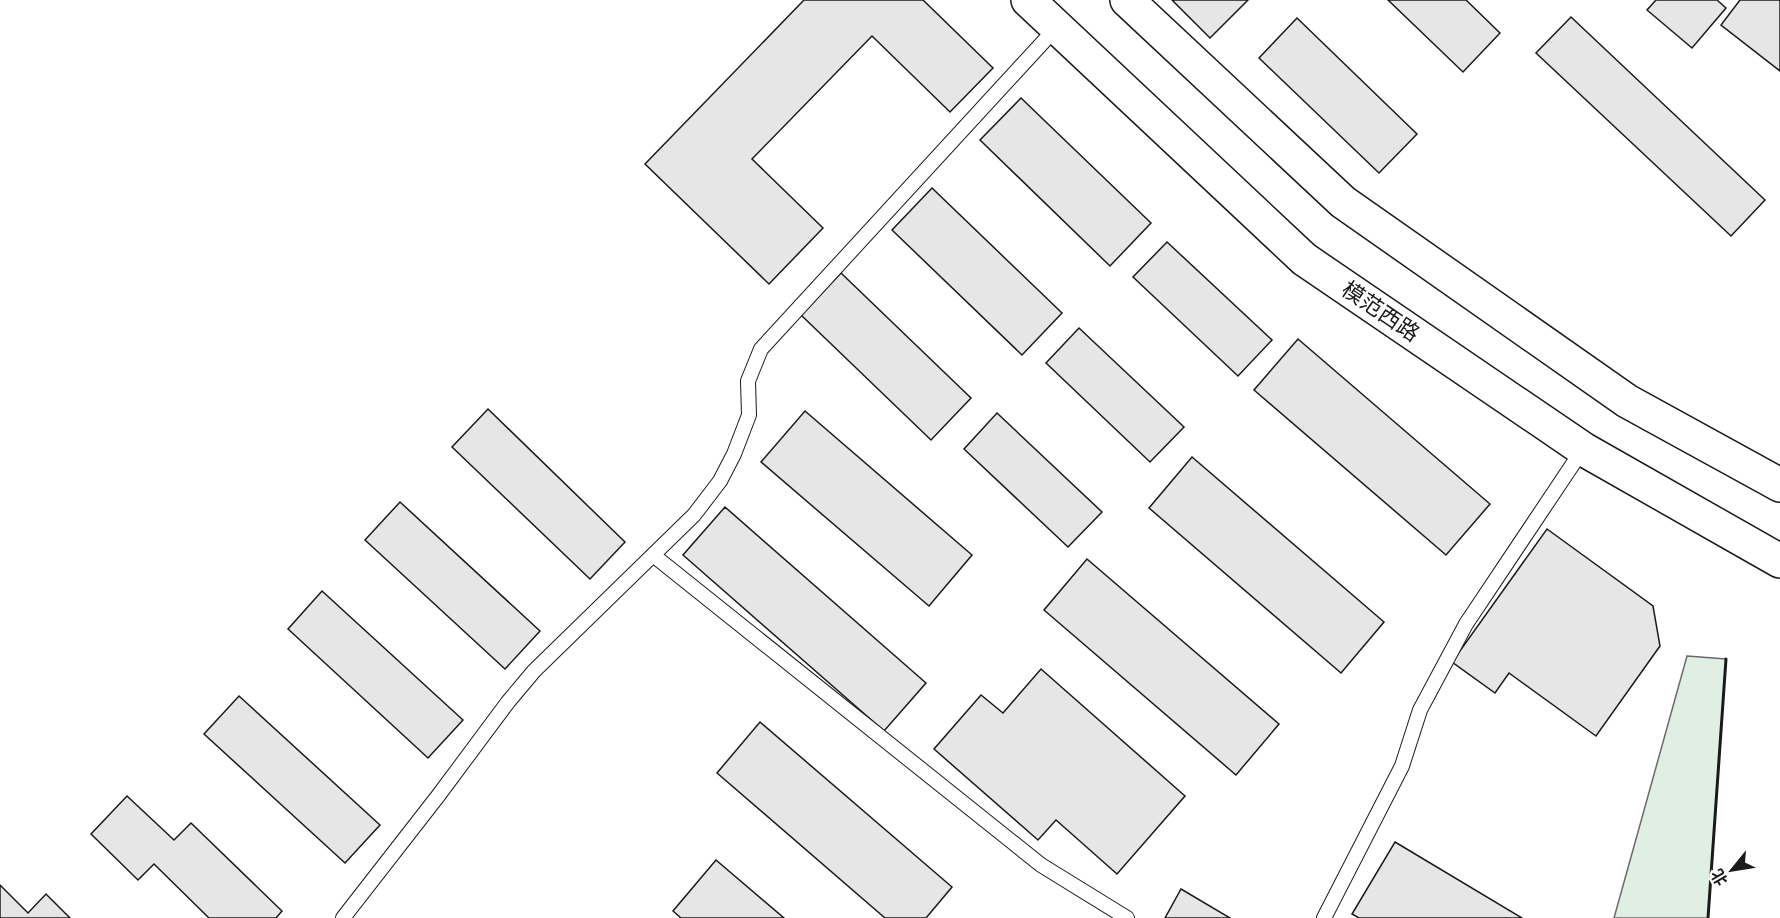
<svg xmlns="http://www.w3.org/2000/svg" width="1780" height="918" viewBox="0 0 1780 918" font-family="'Space Grotesk','Noto Sans SC',sans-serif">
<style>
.green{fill:#e0efe3;stroke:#6a6a6a;stroke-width:1.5}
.building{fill:#e6e6e6;stroke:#1a1a1a;stroke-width:1.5}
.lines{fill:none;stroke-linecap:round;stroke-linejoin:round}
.service-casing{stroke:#1a1a1a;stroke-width:16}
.primary-casing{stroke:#1a1a1a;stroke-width:36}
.service{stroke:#fff;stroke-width:14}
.primary{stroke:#fff;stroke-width:33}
.wall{stroke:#1a1a1a;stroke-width:3}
.labels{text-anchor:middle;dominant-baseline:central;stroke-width:4.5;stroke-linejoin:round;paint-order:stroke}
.street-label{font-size:22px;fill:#1a1a1a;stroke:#fff}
</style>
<rect width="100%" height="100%" fill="#fff"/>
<polygon class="green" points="1687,656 1726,659 1708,918 1614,918"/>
<g class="building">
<polygon points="804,0 923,0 993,68 950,112 872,36 752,159 823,228 769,284 645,164"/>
<polygon points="1172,0 1248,0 1210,38"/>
<polygon points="1388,0 1466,0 1500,33 1463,72"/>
<polygon points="1656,0 1717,0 1726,8 1692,48 1647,10"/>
<polygon points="1740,0 1780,0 1780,71 1721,25"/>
<polygon points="1571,17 1765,200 1731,236 1536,53"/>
<polygon points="1297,18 1417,134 1379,173 1259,58"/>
<polygon points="1021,98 1151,223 1110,266 980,140"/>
<polygon points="932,188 1062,313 1022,355 892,230"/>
<polygon points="1167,242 1272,340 1238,376 1133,277"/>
<polygon points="841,273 971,398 931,440 801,315"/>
<polygon points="1079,328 1184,427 1150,462 1046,363"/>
<polygon points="1298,339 1490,504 1446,555 1254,390"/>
<polygon points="488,409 625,542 590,579 452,447"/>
<polygon points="805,411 972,555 929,606 761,462"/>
<polygon points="997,413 1102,512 1068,547 964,449"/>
<polygon points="1192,457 1384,622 1341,673 1149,508"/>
<polygon points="400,502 540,631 505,669 365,540"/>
<polygon points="725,507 926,683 884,731 683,555"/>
<polygon points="1547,529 1653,606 1660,646 1596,736 1509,673 1495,693 1452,662"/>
<polygon points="1087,559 1279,724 1236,775 1044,610"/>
<polygon points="322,591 463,720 428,758 288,629"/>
<polygon points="1041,669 1185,796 1117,874 1056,820 1038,840 934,749 981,695 1003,713"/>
<polygon points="239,696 380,825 345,863 204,734"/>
<polygon points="760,722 952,887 926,918 885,918 717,773"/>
<polygon points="127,796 174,840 191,823 282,911 276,918 209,918 154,864 138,880 91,834"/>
<polygon points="1395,842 1522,918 1359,918 1352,914"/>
<polygon points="716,860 784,918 681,918 673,911"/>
<polygon points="0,885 28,913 46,894 70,918 0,918"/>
<polygon points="1181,889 1230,918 1165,918"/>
</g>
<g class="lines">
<defs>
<g id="service">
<polyline points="653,555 1041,865 1127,918"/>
<polyline points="343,918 438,796 508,702 534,671 694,515 720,481 734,454 749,415 748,381 761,349 1057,27"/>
<polyline points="1324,918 1402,766 1420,710 1466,624 1583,449"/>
</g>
<g id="primary">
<polyline points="1028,0 1304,259 1583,449 1780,561"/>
<polyline points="1127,0 1343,202 1627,401 1780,485"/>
</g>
</defs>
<use href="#service" class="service-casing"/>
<use href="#primary" class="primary-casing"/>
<use href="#service" class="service"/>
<use href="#primary" class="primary"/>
<polyline class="wall" points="1708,918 1726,659"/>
</g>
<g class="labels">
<g class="street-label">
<text transform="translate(1381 311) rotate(34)">模范西路</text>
</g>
</g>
<g transform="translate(1732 870) rotate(240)" stroke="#ffffff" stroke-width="4.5" paint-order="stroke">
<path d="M0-4.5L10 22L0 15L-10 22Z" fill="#1a1a1a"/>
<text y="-9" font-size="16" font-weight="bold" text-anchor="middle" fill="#1a1a1a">北</text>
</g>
</svg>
